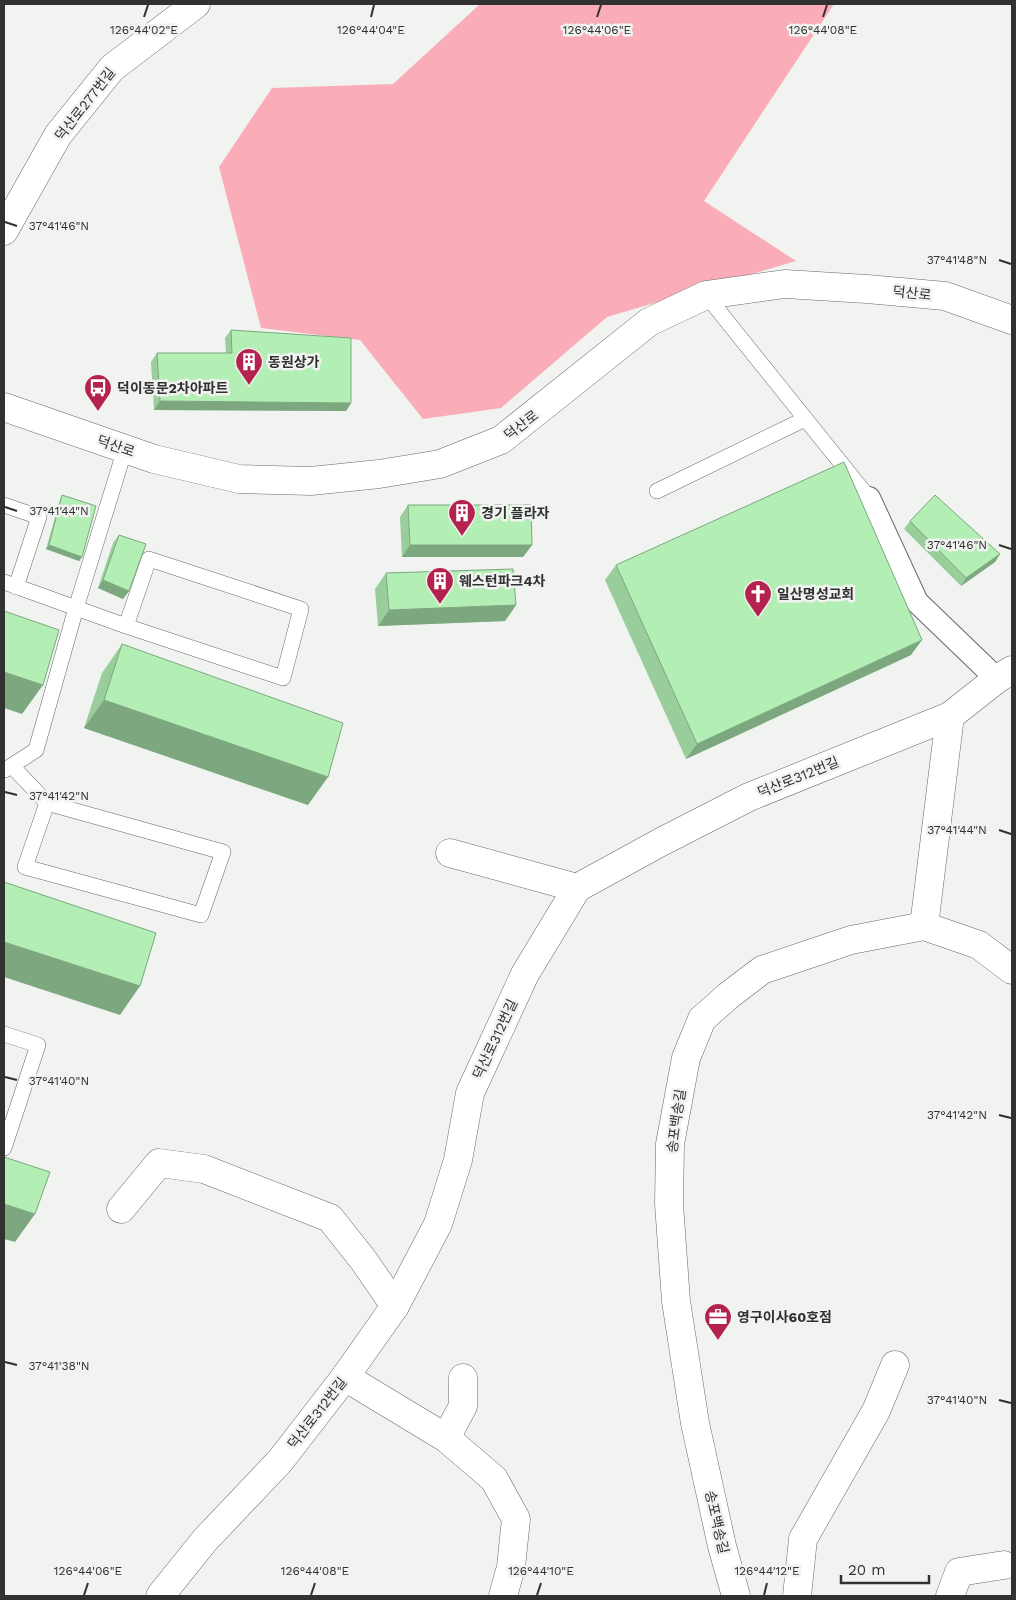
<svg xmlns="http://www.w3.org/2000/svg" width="1016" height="1600" viewBox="0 0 1016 1600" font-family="'Work Sans','Noto Sans KR',sans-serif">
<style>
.green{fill:#faadb9}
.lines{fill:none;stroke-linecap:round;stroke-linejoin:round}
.service-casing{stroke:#676967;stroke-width:16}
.pedestrian-casing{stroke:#676967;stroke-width:24}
.minor-casing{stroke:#676967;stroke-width:29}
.tertiary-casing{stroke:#676967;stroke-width:29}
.service{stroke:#fff;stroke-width:15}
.pedestrian{stroke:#fff;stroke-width:22}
.minor{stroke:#fff;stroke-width:28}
.tertiary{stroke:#fff;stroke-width:28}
.wall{fill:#9acd9c}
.shaded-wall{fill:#7da77f}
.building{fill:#b3eeb5;stroke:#7da77f}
.ticks{fill:none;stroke:#303130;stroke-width:2}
.labels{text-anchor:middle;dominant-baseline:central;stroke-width:5;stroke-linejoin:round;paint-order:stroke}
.street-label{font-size:14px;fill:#303130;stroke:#f0f3f0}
.poi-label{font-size:14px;font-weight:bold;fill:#303130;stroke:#f0f3f0;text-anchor:start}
.ticks-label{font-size:12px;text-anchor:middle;fill:#303130;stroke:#f0f3f0;stroke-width:5;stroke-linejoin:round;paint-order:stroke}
</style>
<rect width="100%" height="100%" fill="#f0f3f0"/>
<polygon class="green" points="480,4 834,4 704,201 796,261 607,317 501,408 423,419 360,340 261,328 219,167 272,88 393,84"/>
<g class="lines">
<defs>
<g id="service">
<polyline points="706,295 869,498"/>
<polyline points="657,491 805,419"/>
<polyline points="4,505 39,517 16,587"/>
<polyline points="4,582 126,626 283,678 301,609 149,559 126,626"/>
<polyline points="12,766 47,803 223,852 201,915 25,867 47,803"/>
<polyline points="5,770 36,750 76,608 125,449"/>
<polyline points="4,1034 38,1045 4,1148"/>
</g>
<polyline id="pedestrian" points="869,498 917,602 997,679"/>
<g id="minor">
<polyline points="4,231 58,135 112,68 196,4"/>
<polyline points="450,853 577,888"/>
<polyline points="924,926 950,716"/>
<polyline points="121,1209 159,1163 204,1169 330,1218 364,1261 395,1306"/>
<polyline points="345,1377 446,1438 494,1479 516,1519 511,1567 503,1596"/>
<polyline points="446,1438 463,1406 463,1378"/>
<polyline points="160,1596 205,1540 280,1461 345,1377 395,1306 438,1224 458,1160 470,1093 525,974 577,888 661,842 749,797 950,716 997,679 1012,670"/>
<polyline points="736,1596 722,1546 695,1423 676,1301 669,1204 670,1144 686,1058 702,1019 728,996 762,970 851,940 924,926 979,945 1012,970"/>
<polyline points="797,1596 803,1539 876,1411 895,1365"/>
<polyline points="950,1596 959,1572 1004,1565"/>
</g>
<polyline id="tertiary" points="4,407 154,459 239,479 311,481 379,474 440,464 501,440 649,322 706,295 785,284 867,289 945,296 1012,320"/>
</defs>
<use href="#service" class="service-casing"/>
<use href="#pedestrian" class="pedestrian-casing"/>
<use href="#minor" class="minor-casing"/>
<use href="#tertiary" class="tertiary-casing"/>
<use href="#service" class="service"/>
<use href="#pedestrian" class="pedestrian"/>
<use href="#minor" class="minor"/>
<use href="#tertiary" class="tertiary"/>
</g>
<g class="wall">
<polygon points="231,330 351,403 346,411 154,410 151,362 157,353 226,353 225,338"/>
<polygon points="62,495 82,557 79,561 46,549 60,500"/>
<polygon points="408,505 532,545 523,557 402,557 400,517"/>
<polygon points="910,521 1000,554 995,562 961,586 904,529"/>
<polygon points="119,535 129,591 123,599 98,588 113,543"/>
<polygon points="616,565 911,655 686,759 605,580"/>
<polygon points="386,573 516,605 505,621 378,626 375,589"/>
<polygon points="122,644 308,805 84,728 102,673"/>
</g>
<g class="shaded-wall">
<polygon points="160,401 351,403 346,411 154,410"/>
<polygon points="49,545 82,557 79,561 46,549"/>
<polygon points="410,545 532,545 523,557 402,557"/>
<polygon points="1000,554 995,562 961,586 966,578"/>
<polygon points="103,580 129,591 123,599 98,588"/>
<polygon points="516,605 505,621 378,626 389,610"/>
<polygon points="922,640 911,655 686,759 697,744"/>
<polygon points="4,672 43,685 22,714 4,708"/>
<polygon points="104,700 328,777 308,805 84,728"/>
<polygon points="4,942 140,986 120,1015 4,977"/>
<polygon points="4,1204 35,1214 15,1242 4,1239"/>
</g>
<g class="building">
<polygon points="231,330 351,338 351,403 160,401 157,353 232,353"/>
<polygon points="844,462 922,640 697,744 616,565"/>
<polygon points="62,495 96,506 82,557 49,545"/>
<polygon points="935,495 1000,554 966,578 910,521"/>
<polygon points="408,505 531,505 532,545 410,545"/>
<polygon points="119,535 146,544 129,591 103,580"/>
<polygon points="513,569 516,605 389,610 386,573"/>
<polygon points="4,611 59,630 43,685 4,672"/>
<polygon points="122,644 343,723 328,777 104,700"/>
<polygon points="4,882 156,933 140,986 4,942"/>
<polygon points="4,1157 50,1172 35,1214 4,1204"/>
</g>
<path class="ticks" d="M144 17 148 5M371 17 374 5M597 17 601 5M823 17 827 5M5 222 17 226M999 260 1011 264M5 507 17 511M999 545 1011 549M5 792 17 795M999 830 1011 834M5 1077 17 1080M999 1115 1011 1118M5 1362 17 1365M999 1400 1011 1403M84 1595 88 1583M311 1595 315 1583M537 1595 541 1583M764 1595 767 1583"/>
<defs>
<symbol id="building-pin" viewBox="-11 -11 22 30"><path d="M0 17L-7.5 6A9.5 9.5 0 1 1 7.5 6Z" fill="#b42350" stroke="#f0f3f0"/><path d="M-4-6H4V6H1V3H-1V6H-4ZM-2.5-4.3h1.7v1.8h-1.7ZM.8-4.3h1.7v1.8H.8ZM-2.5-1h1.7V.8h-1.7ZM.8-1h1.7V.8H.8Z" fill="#fff"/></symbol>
<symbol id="bus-pin" viewBox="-11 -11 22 30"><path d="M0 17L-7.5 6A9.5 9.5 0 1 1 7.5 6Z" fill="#b42350" stroke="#f0f3f0"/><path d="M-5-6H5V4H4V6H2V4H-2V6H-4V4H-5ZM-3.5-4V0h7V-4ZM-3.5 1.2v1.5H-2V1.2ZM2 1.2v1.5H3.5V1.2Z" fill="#fff"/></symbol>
<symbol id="church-pin" viewBox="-11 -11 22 30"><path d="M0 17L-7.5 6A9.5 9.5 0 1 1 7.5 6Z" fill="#b42350" stroke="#f0f3f0"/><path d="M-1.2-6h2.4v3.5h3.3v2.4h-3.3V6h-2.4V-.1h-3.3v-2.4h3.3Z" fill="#fff"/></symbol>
<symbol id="office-pin" viewBox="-11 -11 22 30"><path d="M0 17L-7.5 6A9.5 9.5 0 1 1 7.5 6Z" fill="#b42350" stroke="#f0f3f0"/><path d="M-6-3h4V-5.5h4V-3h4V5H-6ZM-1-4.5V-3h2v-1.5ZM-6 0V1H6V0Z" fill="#fff"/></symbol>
</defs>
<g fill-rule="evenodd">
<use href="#building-pin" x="233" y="346" width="32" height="43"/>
<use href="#bus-pin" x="82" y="372" width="32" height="43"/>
<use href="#building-pin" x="446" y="497" width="32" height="43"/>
<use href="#building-pin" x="424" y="565" width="32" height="43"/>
<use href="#church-pin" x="742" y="578" width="32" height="43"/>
<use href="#office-pin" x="702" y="1301" width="32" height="43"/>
</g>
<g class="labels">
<g class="street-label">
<text transform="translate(85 104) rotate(-52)">덕산로277번길</text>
<text transform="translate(912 293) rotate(6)">덕산로</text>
<text transform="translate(521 425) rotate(-38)">덕산로</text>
<text transform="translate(116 446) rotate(19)">덕산로</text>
<text transform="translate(798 777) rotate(-22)">덕산로312번길</text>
<text transform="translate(495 1039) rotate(-65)">덕산로312번길</text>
<text transform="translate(676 1121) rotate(-82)">송포백송길</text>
<text transform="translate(317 1413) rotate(-52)">덕산로312번길</text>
<text transform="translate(717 1522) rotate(77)">송포백송길</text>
</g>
<g class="poi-label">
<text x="268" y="362">동원상가</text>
<text x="117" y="388">덕이동문2차아파트</text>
<text x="481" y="513">경기 플라자</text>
<text x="459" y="581">웨스턴파크4차</text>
<text x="777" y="594">일산명성교회</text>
<text x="737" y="1317">영구이사60호점</text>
</g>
</g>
<g class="ticks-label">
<text x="144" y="34">126°44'02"E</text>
<text x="371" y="34">126°44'04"E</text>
<text x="597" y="34">126°44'06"E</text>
<text x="823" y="34">126°44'08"E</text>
<text x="59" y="230">37°41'46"N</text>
<text x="957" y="264">37°41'48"N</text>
<text x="59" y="515">37°41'44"N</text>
<text x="957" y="549">37°41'46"N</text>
<text x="59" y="800">37°41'42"N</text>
<text x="957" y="834">37°41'44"N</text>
<text x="59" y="1085">37°41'40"N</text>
<text x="957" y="1119">37°41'42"N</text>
<text x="59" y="1370">37°41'38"N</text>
<text x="957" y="1404">37°41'40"N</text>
<text x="88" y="1575">126°44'06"E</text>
<text x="315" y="1575">126°44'08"E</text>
<text x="541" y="1575">126°44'10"E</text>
<text x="767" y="1575">126°44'12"E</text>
</g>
<rect width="1016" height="1600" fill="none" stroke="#303130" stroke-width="10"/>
<path d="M841 1575v8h88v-8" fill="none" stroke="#303130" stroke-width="2.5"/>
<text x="848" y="1575" font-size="15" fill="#303130" stroke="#f0f3f0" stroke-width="4" paint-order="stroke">20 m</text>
</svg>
